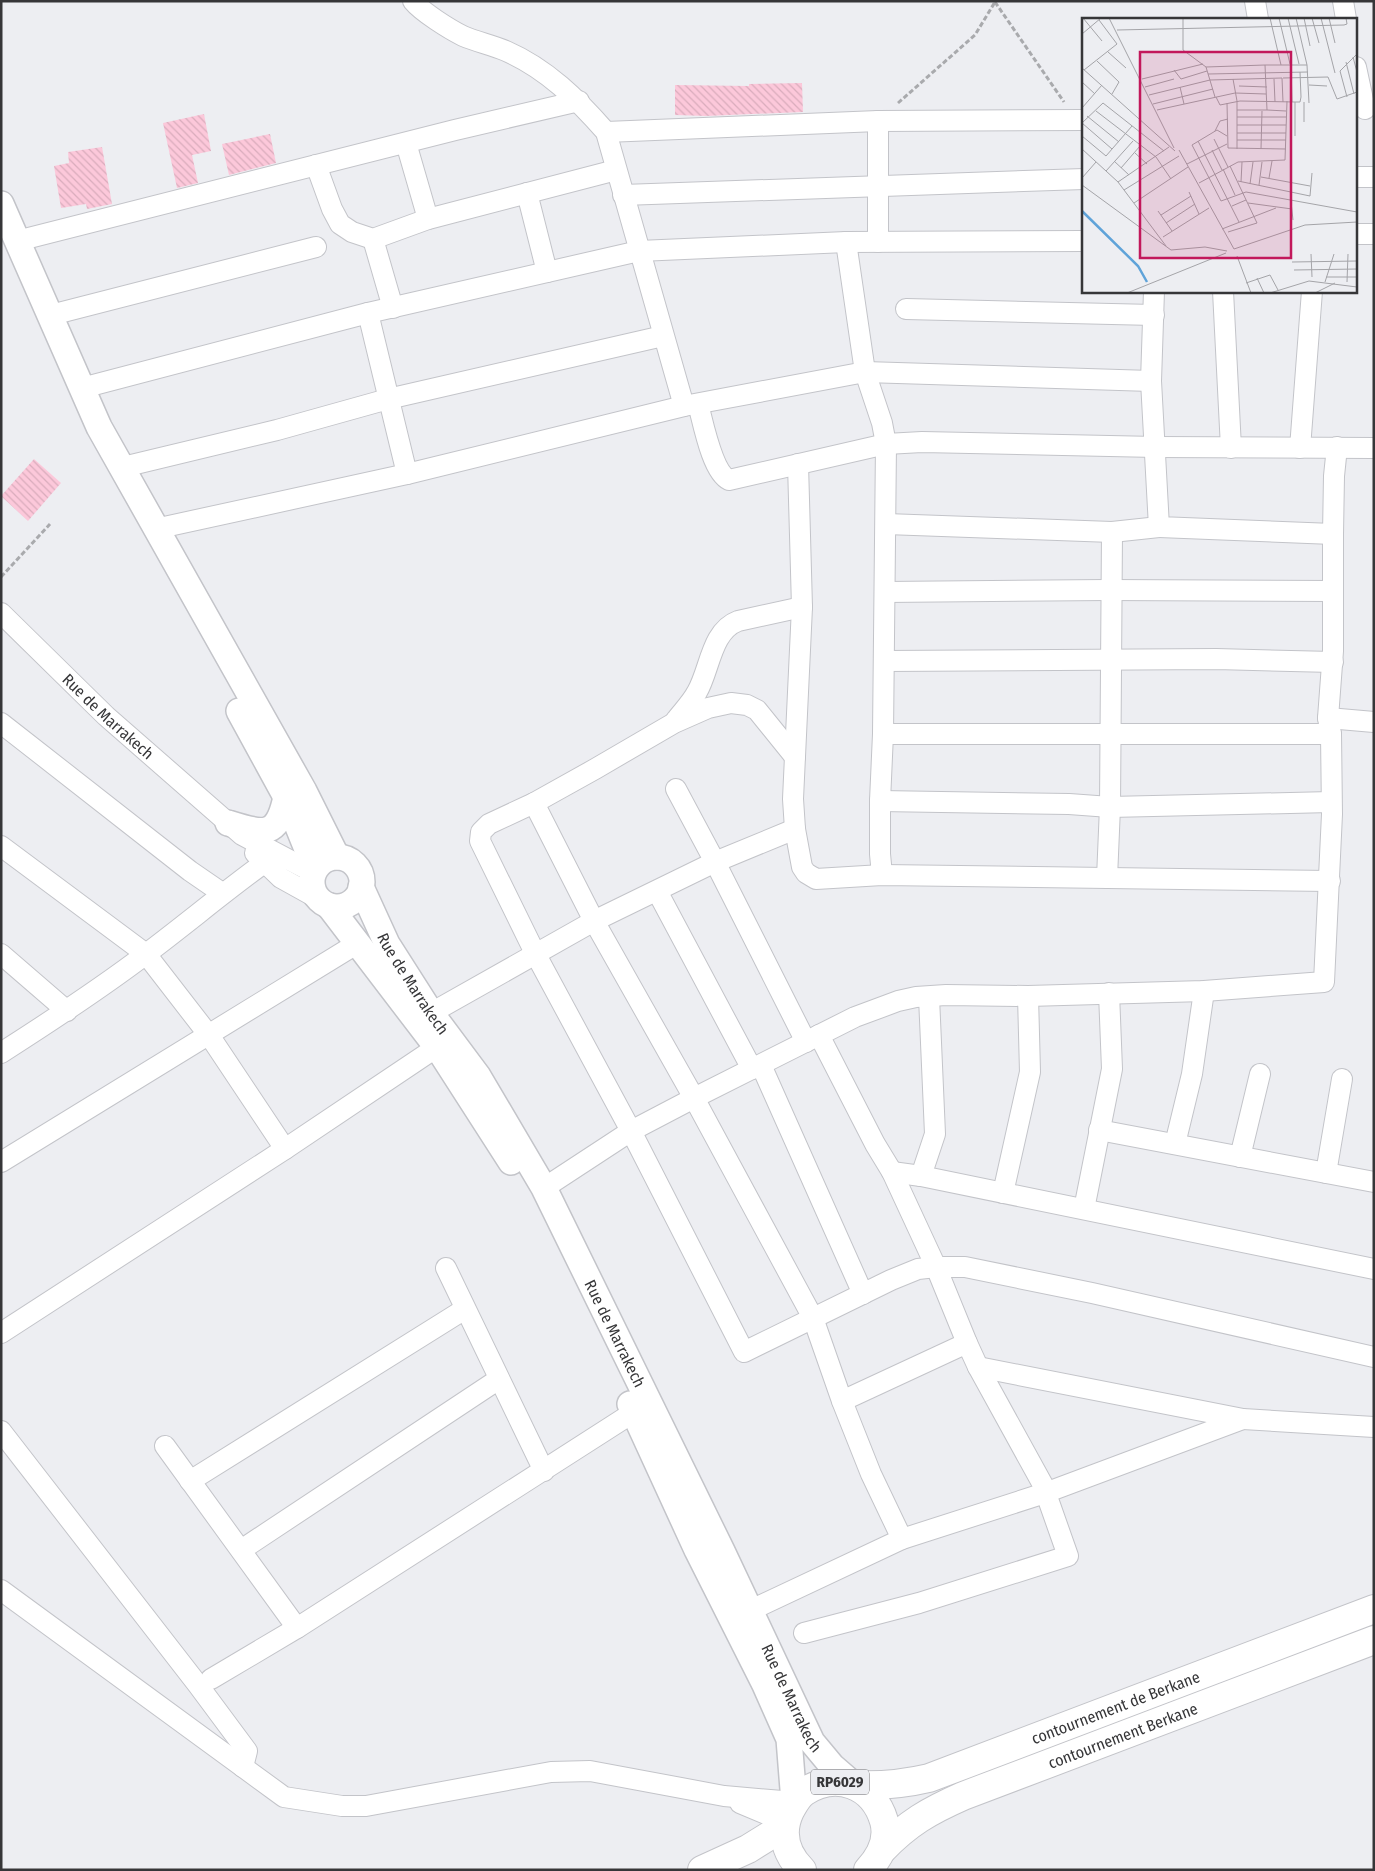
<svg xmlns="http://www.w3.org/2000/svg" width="1375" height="1871" viewBox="0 0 1375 1871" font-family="'Fira Sans Condensed',sans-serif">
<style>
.building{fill:url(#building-back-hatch)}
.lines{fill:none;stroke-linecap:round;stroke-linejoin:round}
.minor-casing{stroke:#c3c4c9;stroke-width:22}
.major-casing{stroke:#c3c4c9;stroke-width:28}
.highway-casing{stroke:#c3c4c9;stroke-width:30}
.path{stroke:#a9aaad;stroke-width:3;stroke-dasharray:5 2.5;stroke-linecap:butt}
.minor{stroke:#fff;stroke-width:20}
.major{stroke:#fff;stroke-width:25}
.highway{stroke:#fff;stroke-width:28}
.labels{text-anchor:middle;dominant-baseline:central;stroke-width:4;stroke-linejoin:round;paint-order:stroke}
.shield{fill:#edeef2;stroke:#6d6d70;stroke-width:1}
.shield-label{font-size:15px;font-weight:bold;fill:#363638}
.street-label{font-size:16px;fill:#363638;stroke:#edeef2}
.inset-river{fill:none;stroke:#5fa3d9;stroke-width:2.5}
.inset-road{fill:none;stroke:#a4a4a8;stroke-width:1}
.view{fill:#c2185b;fill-opacity:0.15;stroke:#c2185b;stroke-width:2.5}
.inset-edge{fill:none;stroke:#363638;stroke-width:2.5}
</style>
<defs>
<pattern id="building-back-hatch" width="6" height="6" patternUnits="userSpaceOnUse" patternTransform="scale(1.25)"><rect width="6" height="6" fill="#fcc8da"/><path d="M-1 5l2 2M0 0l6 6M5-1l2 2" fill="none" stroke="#d9acbc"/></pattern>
</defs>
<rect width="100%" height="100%" fill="#edeef2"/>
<g class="building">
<polygon points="802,83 803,112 706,116 675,115 675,85 749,86 749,84"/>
<polygon points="204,114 211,151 192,155 198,183 177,188 163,123"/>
<polygon points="270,134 276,163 229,175 222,144"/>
<polygon points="102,147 112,204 87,209 86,204 61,208 54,166 69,163 68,152"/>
<polygon points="34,459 61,483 28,521 1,496"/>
</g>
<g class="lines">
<defs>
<g id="minor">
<path d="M413 1C422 12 449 29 463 36 477 42 492 45 506 51 547 69 577 99 606 132L684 406"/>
<polyline points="1255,1 1258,19"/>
<polyline points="1343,1 1346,19"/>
<polyline points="1356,67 1365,109"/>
<polyline points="878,121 878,242"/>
<polyline points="606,132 878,121 1084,120"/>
<polyline points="406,143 428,219"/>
<polyline points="316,165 332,209 340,224 352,232 373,239 428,219 616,170"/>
<polyline points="1356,177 1374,177"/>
<polyline points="527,193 547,272"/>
<polyline points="623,195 1084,179"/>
<polyline points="1356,234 1374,234"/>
<polyline points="373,239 393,308"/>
<polyline points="17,241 455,130 579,101"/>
<polyline points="846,242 865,372 882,423 886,444 883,734 880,801 880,854 882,875"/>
<polyline points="1154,291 1151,381 1159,527 1333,534"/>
<polyline points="1223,291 1231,448"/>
<polyline points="906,309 1154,315"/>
<polyline points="368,313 407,474"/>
<polyline points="51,315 316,247"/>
<polyline points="82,388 368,313 639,251 846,242 1084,241"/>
<path d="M698 404C703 422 712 472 729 480L886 444 922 442 1156 447 1374 448"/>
<polyline points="1300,448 1312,291"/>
<polyline points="798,464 802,607 793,799 795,829 802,867 806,873 816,879 882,875 1330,881"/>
<polyline points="123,467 277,430 388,399 663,336"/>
<polyline points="886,524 1112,532 1159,527"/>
<polyline points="155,529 407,474 684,406 865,372 1151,381"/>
<polyline points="885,592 1107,590 1332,591"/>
<path id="s1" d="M1 613 106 716 242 835 314 873"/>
<polyline points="884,661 1216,659 1333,662"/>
<polyline points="1328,718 1374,722"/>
<path d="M676 720C683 711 692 702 697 692 710 670 711 631 738 621L802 607"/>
<polyline points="1,723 190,871 222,893"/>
<polyline points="883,734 1331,734"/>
<polyline points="795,757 757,710 747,705 731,703 708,708 674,723 595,769 534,803 489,824 481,832 480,841 535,953 631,1131 744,1352 891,1280 918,1269 936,1267 965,1267 1092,1293 1374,1357"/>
<polyline points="676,789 715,862 806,1042"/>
<polyline points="880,801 1069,804 1110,807 1331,802"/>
<polyline points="534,803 594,921 694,1098 813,1318 842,1401 871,1474 902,1539"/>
<polyline points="1,846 146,954 211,1038 285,1149"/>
<polyline points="255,853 281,878 317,898"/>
<polyline points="1107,878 1110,807 1112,532"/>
<polyline points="657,891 752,1069"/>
<polyline points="1,954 67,1011"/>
<polyline points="431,1013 594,921 715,862 795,829"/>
<path d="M1 1053C51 1021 100 989 146 954 186 924 224 892 264 863"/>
<polyline points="761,1065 863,1294"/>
<polyline points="1099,1130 1374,1182"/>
<polyline points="1175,1144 1192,1074 1204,991"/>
<polyline points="1240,1157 1260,1074"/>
<polyline points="1,1162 358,943"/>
<polyline points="892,1172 921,1176 1374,1269"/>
<polyline points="1326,1173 1342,1079"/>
<polyline points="921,1176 935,1134 929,997"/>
<polyline points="544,1188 631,1131 694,1098 855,1017 898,1001 916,997 946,995 1028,996 1204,991 1324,982 1332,814 1331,734 1328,718 1333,651 1333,534 1334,476 1337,447"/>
<polyline points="1003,1193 1030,1072 1028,996"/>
<polyline points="1084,1209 1112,1069 1109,993"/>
<polyline points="446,1268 544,1471"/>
<polyline points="1,1333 285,1149 437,1047"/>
<polyline points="978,1367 1243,1419 1374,1427"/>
<polyline points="842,1401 967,1343"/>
<polyline points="1,1431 198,1685 247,1751 243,1767"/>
<polyline points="165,1446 297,1628"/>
<polyline points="190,1481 465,1309"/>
<polyline points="241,1550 499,1379"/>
<polyline points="1,1590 284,1797 342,1806 366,1806 551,1772 590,1771 724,1796 794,1802"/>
<polyline points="751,1610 902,1539 1045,1493 1243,1419"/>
<polyline points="804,1633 919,1603 1068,1556 1043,1485 978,1367 967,1343 936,1267 892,1172 875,1144 819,1035"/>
<polyline points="211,1679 297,1628 634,1412"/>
<polyline points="740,1803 785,1822"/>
</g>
<g id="major">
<polyline points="1,204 99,427 304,791 337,857"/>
<polyline points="239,711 286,797 315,869"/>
<path d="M228 823C263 834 277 839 286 797"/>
<circle cx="337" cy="882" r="25"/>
<path id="s2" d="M361 887 387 944 431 1013 478 1076 544 1188 722 1551 812 1742 832 1766 854 1785"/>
<polyline points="329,906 439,1050 511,1162"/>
<polyline points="630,1404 697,1550 765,1685 789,1739 794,1802"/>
</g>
<g id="highway">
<path id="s3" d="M854 1785C880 1786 904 1784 929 1778L1374 1609"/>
<path id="s4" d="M882 1850C908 1823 929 1811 963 1796L1374 1640"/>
<polyline points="702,1870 748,1849 785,1826"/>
<path d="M802 1870C785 1853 780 1832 790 1811 794 1804 797 1797 804 1792 836 1771 873 1784 884 1821 889 1839 880 1857 868 1870"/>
</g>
</defs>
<use href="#minor" class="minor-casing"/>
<use href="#major" class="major-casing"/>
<use href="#highway" class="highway-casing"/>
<g class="path">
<polyline points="995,2 1064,102"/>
<polyline points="898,103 975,35 995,2"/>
<polyline points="1,577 50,524"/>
</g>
<use href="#minor" class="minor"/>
<use href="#major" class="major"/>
<use href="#highway" class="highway"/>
</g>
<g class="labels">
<rect class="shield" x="811" y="1769.5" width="58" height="25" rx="4"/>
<g class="shield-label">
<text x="840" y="1782">RP6029</text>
</g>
<g class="street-label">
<text stroke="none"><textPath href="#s1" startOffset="149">Rue de Marrakech</textPath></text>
<text stroke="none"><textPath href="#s2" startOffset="110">Rue de Marrakech</textPath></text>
<text stroke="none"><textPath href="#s2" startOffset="515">Rue de Marrakech</textPath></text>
<text stroke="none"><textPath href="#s2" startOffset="920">Rue de Marrakech</textPath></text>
<text stroke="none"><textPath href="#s3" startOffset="275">contournement de Berkane</textPath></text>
<text stroke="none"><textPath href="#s4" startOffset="269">contournement Berkane</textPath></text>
</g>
</g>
<g transform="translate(1082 18)">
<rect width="275" height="275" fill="#edeef2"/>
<path class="inset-river" d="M0 193 56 248 65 264"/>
<path class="inset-road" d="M1 0 20 23M27 0 92 130M101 0V32L124 49 133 79M188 0 199 47M197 0 208 46M206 0 217 46M214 0 225 47 227 85M222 0 228 28M230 0 237 25M239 0 253 55M247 0 253 25M35 12 262 7 265 6 264 0M0 16 19 0M26 34 44 50M271 39 275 54M15 43 37 64 30 76M264 44 272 76M209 46 210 84M124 49 183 47M0 50 93 133M2 52 35 26 17 2M92 52 99 61 125 53M126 56 226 54M201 60 246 59 255 81 275 74M60 61 121 46M151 61 155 83V131M192 61 193 84M0 64 13 76M227 67 245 68M157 68 185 69M63 69 92 61M98 69 102 86M67 77 128 62 200 60 201 84M134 79 138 87 158 83 213 84M265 79 258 53 275 36M222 84V104M145 85 146 130 204 131M71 86 131 71M0 90 20 67M75 92 153 75 184 76M155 92H185M14 93 74 139 89 161M204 93 185 92 183 47H225M5 98 37 124M155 99H204M0 105 21 85 82 133M0 105 30 131M155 107H204M133 113 138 103 146 101M155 115H204M0 118 24 138 50 108M145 118 135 112 110 127 139 183 164 174 275 194M213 118V84H218L219 79 218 54M132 121 146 149M155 122H204M116 123 157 204M0 131 36 164 84 228M179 131 180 93M97 132 152 231M130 132 140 152M53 135 65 146M32 143 47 157M105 146 145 126M39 150 58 128M141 151 153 177M24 153 51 123M179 159 228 168M0 160 14 144M187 160 190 143M156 163 228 178 230 155M36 164 87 129M159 164 160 144M117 165 156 144 203 142 205 83M168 166 171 144M0 167 89 232 123 229 145 233M177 167 180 144M42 172 97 138M107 174 117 196M209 184 211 202M52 185 106 149M166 185 210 191M150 188 164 182M76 193 90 213M79 197 109 178M84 205 113 186M140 211 194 190M146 214 175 205 148 148M81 219 127 190M152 231 223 207 275 204M229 236 230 259M155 238 169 275M210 244 275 243M212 252 275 251M244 259H275M175 260 182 275M243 264 252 236M265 264 266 236M164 265 188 257 196 272M45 275 144 235M188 275 227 263 275 269M233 275 253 265"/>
<path class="view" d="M58 34H209V240H58Z"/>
<rect width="275" height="275" class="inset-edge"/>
</g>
<rect width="1375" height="1871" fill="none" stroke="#363638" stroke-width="5"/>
</svg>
